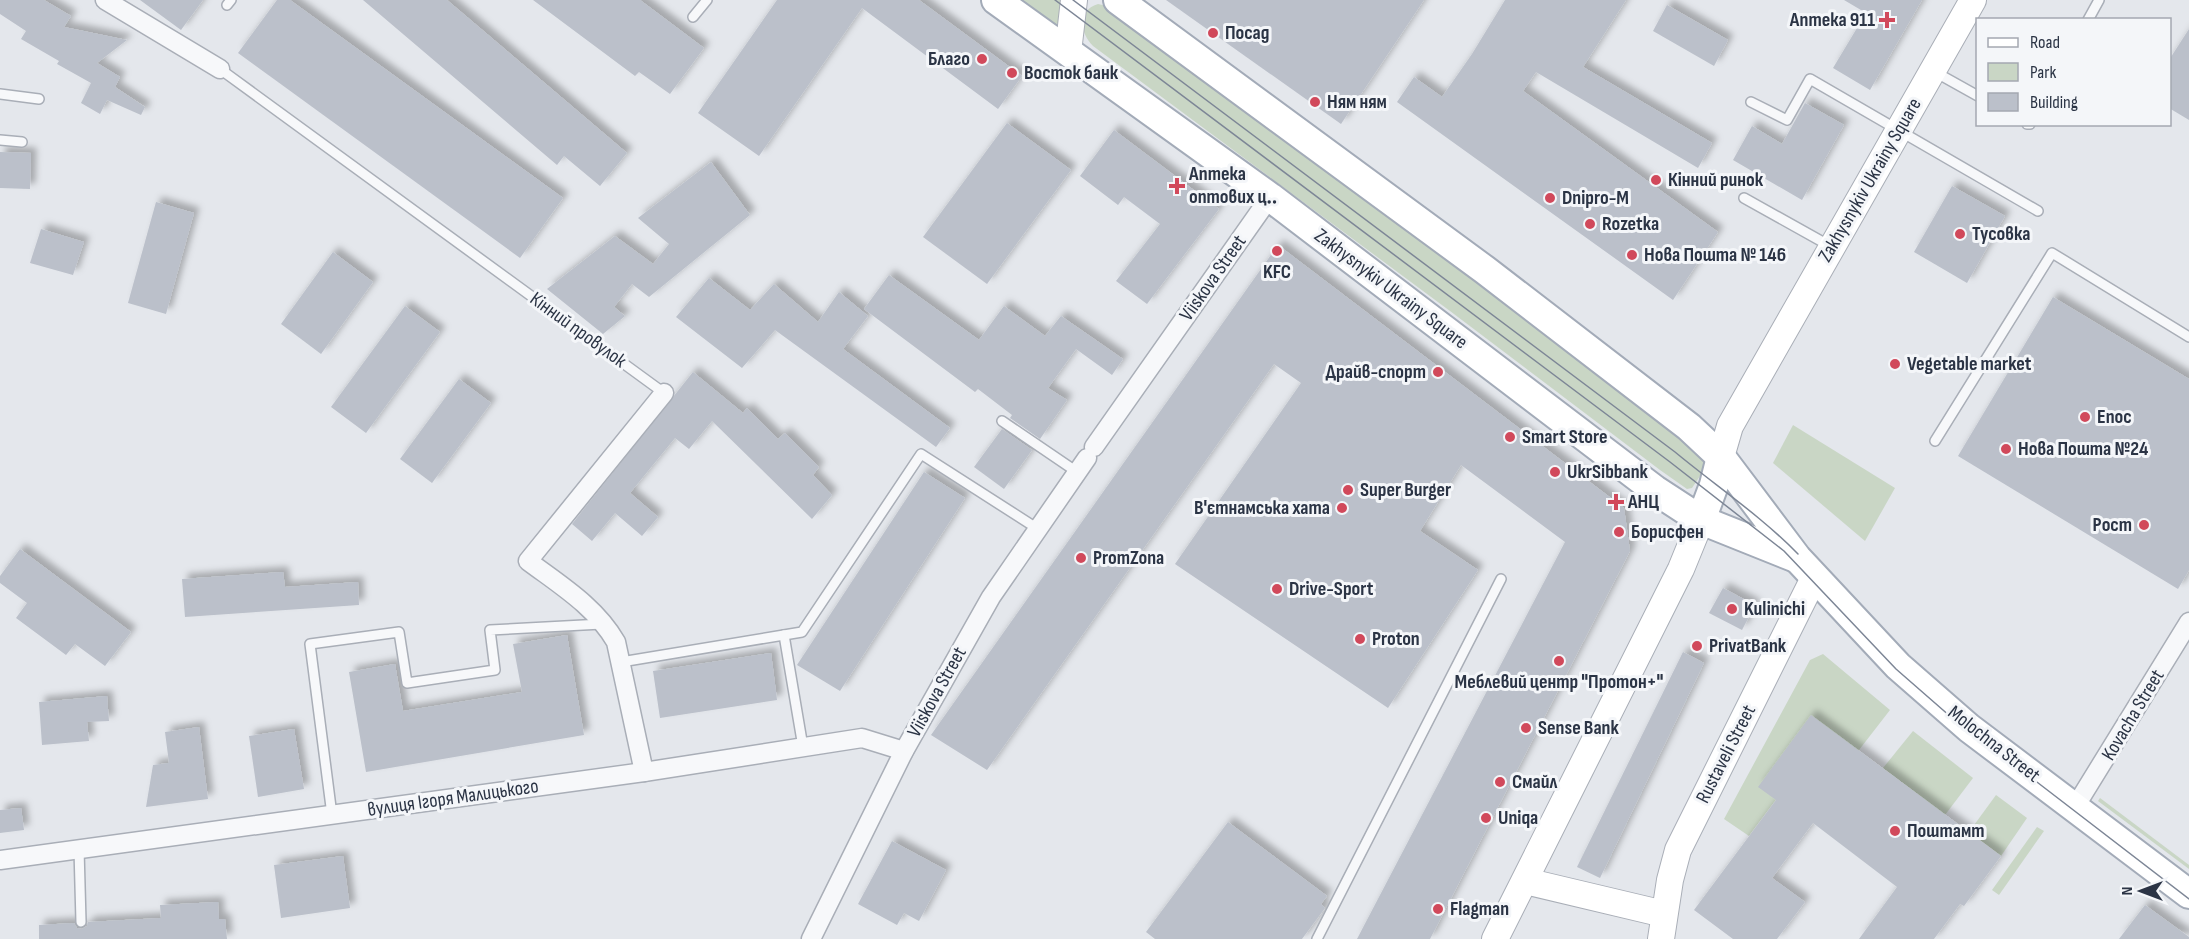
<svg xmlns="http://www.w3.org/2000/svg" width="2189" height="939" viewBox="0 0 2189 939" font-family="'Sofia Sans Condensed',sans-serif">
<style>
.green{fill:#c9d6c5}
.building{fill:#bbc0ca;filter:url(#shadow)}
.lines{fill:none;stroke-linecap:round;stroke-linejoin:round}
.lane-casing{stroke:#a9aeb7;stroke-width:12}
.street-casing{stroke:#a9aeb7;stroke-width:21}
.secondary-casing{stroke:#a9aeb7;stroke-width:28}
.primary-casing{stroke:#a3abb8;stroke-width:32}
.lane{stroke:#f7f8fa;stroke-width:9}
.street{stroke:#f7f8fa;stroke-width:18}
.secondary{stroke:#fff;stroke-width:26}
.primary{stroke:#fff;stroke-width:28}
.tram{stroke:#7d8696;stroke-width:1.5}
.poi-dot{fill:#d1495b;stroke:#f4f6f9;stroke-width:2}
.labels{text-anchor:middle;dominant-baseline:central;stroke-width:6;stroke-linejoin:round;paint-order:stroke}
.poi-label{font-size:20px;font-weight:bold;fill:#2b3445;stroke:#f4f6f9;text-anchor:start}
.street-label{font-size:20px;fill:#2b3445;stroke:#f4f6f9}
</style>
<defs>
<filter id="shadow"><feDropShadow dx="5.5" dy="-5.5" stdDeviation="3" flood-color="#0004"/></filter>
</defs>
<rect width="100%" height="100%" fill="#e4e7ec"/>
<g class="green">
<polygon points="1018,0 1062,0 1058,23 1055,25"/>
<path d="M1098 4 1107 6 1130 20 1676 434 1706 462V467L1692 488 1687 489 1660 470 1450 311 1093 46C1080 33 1076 11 1098 4Z"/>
<polygon points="1793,425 1895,488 1865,541 1773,463"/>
<polygon points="1823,654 1890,710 1859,750 1776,800 1749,836 1724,819 1810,660"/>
<polygon points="1913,731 1973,778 1945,815 1883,768"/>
<polygon points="1996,795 2027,818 2001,856 1969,832"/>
<polygon points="2100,798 2189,865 2189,869 2098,801"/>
<polygon points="2037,827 2044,831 1999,895 1992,890"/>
</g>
<g class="building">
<polygon points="0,0 44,0 71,16 64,27 127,40 97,63 120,77 115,87 145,107 141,115 107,100 100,114 81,103 91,83 57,64 59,61 21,39 26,31 0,14"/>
<polygon points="140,0 203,0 181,30"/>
<polygon points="277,0 290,0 563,198 520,258 238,53"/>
<polygon points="363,0 447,0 627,153 600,186 564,156 557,165"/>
<polygon points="533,0 640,0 704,48 670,94 639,72 635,76"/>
<polygon points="777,0 919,0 1022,76 998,109 862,8 759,156 698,113"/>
<polygon points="1166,0 1424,0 1341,124"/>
<polygon points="1505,0 1626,0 1583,67 1712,143 1698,168 1536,72 1523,91 1718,232 1673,300 1397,102 1414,77 1442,97 1472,54"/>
<polygon points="1844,0 1922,0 1870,90 1833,68 1866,13"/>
<polygon points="1667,5 1728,40 1714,66 1653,31"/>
<polygon points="2189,29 2189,120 2169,108 2169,60"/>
<polygon points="1805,103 1844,125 1802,200 1733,160 1752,126 1782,144"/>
<polygon points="1007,123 1071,170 987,284 923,237"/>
<polygon points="1114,130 1219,209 1147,304 1116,281 1160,224 1124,197 1118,205 1080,176"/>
<polygon points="0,152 31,153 30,189 0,188"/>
<polygon points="711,162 750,215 649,297 632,284 614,307 625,316 603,334 547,289 615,236 653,264 669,244 638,218"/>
<polygon points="1952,186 2005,216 1967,283 1914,252"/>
<polygon points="156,202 194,213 166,314 128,303"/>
<polygon points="41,229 84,242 73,275 30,263"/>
<polygon points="1278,245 1624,508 1630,551 1430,939 1357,939 1565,542 1461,465 1420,531 1478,570 1388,708 1175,564 1301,383 1274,364 987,770 931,735"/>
<polygon points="333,252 373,282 321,354 281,324"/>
<polygon points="889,275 979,340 1004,306 1045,336 1061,316 1123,359 1112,375 1076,349 1048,388 1067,400 1040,439 1010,418 1012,415 978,389 975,392 864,309"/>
<polygon points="709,278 750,310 774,284 818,322 839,292 868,316 843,349 950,428 936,447 775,330 742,368 676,317"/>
<polygon points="2053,297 2189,379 2189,570 2178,589 1958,456"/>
<polygon points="405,306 440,332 366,433 331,407"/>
<polygon points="693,372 743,413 747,408 778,439 785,433 819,467 813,475 832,495 812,519 712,421 689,449 675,438 630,493 658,517 642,536 615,513 592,541 572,524"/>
<polygon points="459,379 491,403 432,483 400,459"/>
<polygon points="1002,429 1032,450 1004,489 974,467"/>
<polygon points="924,472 965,498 840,691 797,665"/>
<polygon points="20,549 131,632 105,666 75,644 66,655 16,618 27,603 0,583 0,576"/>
<polygon points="283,572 285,587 358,582 359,605 185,617 182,579"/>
<polygon points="1723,588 1755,605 1742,630 1709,613"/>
<polygon points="567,635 584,735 366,772 349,672 395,664 403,711 522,692 513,644"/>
<polygon points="1683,652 1704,663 1600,878 1577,867"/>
<polygon points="771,653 777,700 660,718 653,671"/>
<polygon points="107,696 109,721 87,722 89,741 42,745 39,702"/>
<polygon points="1811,715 2001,856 1964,906 1960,904 1934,939 1859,939 1897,887 1813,823 1772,878 1805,902 1777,939 1733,939 1694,910 1776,800 1758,787"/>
<polygon points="199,727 208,799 146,807 153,765 169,763 165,732"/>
<polygon points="294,729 304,789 258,797 249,736"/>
<polygon points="21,808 24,830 0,833 0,810"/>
<polygon points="1228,822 1327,896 1321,904 1325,908 1302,939 1155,939 1146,932"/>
<polygon points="892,841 946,870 919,921 904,913 897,925 858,904"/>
<polygon points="343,856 350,908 281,918 274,865"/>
<polygon points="218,902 219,919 225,919 227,939 39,939 39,925 74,923 77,928 82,929 87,926 88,922 161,918 160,905"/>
<polygon points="2145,905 2189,937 2189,939 2119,939"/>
</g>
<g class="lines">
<defs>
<g id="lane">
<polyline points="227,5 231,0"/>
<polyline points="693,17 707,0"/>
<polyline points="2088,20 2099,0"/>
<polyline points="220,69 664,393"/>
<polyline points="1935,72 1978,96"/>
<polyline points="0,94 39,99"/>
<polyline points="1751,102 1787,120 1810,79 2038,211"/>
<polyline points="2027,124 2030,124"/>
<polyline points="0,140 22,142"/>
<polyline points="1744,198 1830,246"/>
<polyline points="1002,421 1077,472"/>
<polyline points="1935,441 2052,253 2189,337"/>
<polyline points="784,635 803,747"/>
<polyline points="621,662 802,632 921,454 1038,529"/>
<polyline points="332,815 310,644 399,632 407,683 495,670 490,630 602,624"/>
<polyline points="79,849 81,922"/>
<polyline points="1317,939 1501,579"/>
</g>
<g id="street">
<polyline points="105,0 220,69"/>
<polyline points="1094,447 1270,197"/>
<path d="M644 772 616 642C595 606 560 585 528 561L664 393"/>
<polyline points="2075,807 2189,622"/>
<polyline points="0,860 644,772 862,738 904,751"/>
<polyline points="811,939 904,751 991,597 1087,458"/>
</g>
<g id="secondary">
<polyline points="1068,52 1074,0"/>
<polyline points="1721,457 1730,426 1973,0"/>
<polyline points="1525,881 1664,914"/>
<polyline points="1495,939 1681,569 1701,520"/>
<polyline points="1661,939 1670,880 1678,850 1814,578"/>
</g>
<g id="primary">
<polyline points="996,0 1270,197 1655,490 1701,520 1796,558"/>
<polyline points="1118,0 1485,270 1689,427 1721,457 1797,558 1898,666 1969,728 2189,894"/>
<polyline points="1701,520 1714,485 1721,457"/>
</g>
</defs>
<use href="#lane" class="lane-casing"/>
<use href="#street" class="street-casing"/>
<use href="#secondary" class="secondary-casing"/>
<use href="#primary" class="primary-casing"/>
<use href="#lane" class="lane"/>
<use href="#street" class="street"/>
<use href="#secondary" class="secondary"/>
<use href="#primary" class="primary"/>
<g class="tram">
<polyline points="1055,0 1670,462 1784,551 1896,669 1967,731 2033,779 2189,899"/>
<path d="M1073 0 1675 452C1716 486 1761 516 1798 554"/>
</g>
</g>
<g class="poi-dot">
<path d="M1884 11h6v6h6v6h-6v6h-6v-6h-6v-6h6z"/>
<circle cx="1213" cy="33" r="6"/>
<circle cx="982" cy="59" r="6"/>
<circle cx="1012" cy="73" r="6"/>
<circle cx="1315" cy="102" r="6"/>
<circle cx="1656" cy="180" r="6"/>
<path d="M1174 177h6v6h6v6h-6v6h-6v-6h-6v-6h6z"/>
<circle cx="1550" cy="198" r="6"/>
<circle cx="1590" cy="224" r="6"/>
<circle cx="1960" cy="234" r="6"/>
<circle cx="1277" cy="251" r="6"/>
<circle cx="1632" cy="255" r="6"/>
<circle cx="1895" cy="364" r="6"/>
<circle cx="1438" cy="372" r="6"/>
<circle cx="2085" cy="417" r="6"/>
<circle cx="1510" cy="437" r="6"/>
<circle cx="2006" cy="449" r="6"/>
<circle cx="1555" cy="472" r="6"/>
<circle cx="1348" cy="490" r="6"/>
<path d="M1613 493h6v6h6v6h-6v6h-6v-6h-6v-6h6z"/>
<circle cx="1342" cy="508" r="6"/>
<circle cx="2144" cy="525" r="6"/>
<circle cx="1619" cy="532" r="6"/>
<circle cx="1081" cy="558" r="6"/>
<circle cx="1277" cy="589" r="6"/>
<circle cx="1732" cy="609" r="6"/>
<circle cx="1360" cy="639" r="6"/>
<circle cx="1697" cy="646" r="6"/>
<circle cx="1559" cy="661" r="6"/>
<circle cx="1526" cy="728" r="6"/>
<circle cx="1500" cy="782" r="6"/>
<circle cx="1486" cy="818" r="6"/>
<circle cx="1895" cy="831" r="6"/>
<circle cx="1438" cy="909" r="6"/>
</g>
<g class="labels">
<g class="poi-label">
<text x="1875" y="20" text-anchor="end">Аптека 911</text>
<text x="1225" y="33">Посад</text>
<text x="970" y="59" text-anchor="end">Благо</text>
<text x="1024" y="73">Восток банк</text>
<text x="1327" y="102">Ням ням</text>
<text x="1189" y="174">Аптека<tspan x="1189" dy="23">оптових ц‥</tspan></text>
<text x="1668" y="180">Кінний ринок</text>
<text x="1562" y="198">Dnipro-M</text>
<text x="1602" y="224">Rozetka</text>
<text x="1972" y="234">Тусовка</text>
<text x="1644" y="255">Нова Пошта № 146</text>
<text x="1277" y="272" text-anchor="middle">KFC</text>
<text x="1907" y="364">Vegetable market</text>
<text x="1426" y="372" text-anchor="end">Драйв-спорт</text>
<text x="2097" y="417">Епос</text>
<text x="1522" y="437">Smart Store</text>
<text x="2018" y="449">Нова Пошта №24</text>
<text x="1567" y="472">UkrSibbank</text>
<text x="1360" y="490">Super Burger</text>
<text x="1628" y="502">АНЦ</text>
<text x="1330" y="508" text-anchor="end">В'єтнамська хата</text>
<text x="2132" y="525" text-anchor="end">Рост</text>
<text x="1631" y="532">Борисфен</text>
<text x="1093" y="558">PromZona</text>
<text x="1289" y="589">Drive-Sport</text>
<text x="1744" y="609">Kulinichi</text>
<text x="1372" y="639">Proton</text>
<text x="1709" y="646">PrivatBank</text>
<text x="1559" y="682" text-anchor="middle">Меблевий центр "Протон+"</text>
<text x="1538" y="728">Sense Bank</text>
<text x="1512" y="782">Смайл</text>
<text x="1498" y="818">Uniqa</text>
<text x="1907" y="831">Поштамт</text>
<text x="1450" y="909">Flagman</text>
</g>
<g class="street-label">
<text transform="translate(1870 180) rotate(-60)">Zakhysnykiv Ukrainy Square</text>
<text transform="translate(1213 278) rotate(-55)">Viiskova Street</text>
<text transform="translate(1391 289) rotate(37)">Zakhysnykiv Ukrainy Square</text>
<text transform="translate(578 330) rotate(36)">Кінний провулок</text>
<text transform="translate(937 692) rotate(-61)">Viiskova Street</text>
<text transform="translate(2133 715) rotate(-59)">Kovacha Street</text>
<text transform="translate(1994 744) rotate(38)">Molochna Street</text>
<text transform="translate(1726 754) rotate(-63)">Rustaveli Street</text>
<text transform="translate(453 798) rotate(-8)">вулиця Ігоря Малицького</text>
</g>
</g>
<rect x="1976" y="18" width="195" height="108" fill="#f4f6f9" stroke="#a4a8b1" stroke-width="1.5"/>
<rect x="1988" y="38" width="30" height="9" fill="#ffffff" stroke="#a4a8b1" stroke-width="1.5"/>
<text x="2030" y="48" font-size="18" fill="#2b3445">Road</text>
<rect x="1988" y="63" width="30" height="18" fill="#c9d6c5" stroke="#a4a8b1" stroke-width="1.5"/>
<text x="2030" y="78" font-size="18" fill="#2b3445">Park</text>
<rect x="1988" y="93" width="30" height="18" fill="#bbc0ca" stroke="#a4a8b1" stroke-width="1.5"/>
<text x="2030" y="108" font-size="18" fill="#2b3445">Building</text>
<g transform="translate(2141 891) rotate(270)" stroke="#f4f6f9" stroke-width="4.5" paint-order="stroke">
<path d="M0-4.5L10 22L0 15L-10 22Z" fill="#2b3445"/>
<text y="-9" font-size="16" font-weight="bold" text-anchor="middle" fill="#2b3445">N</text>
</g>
</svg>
